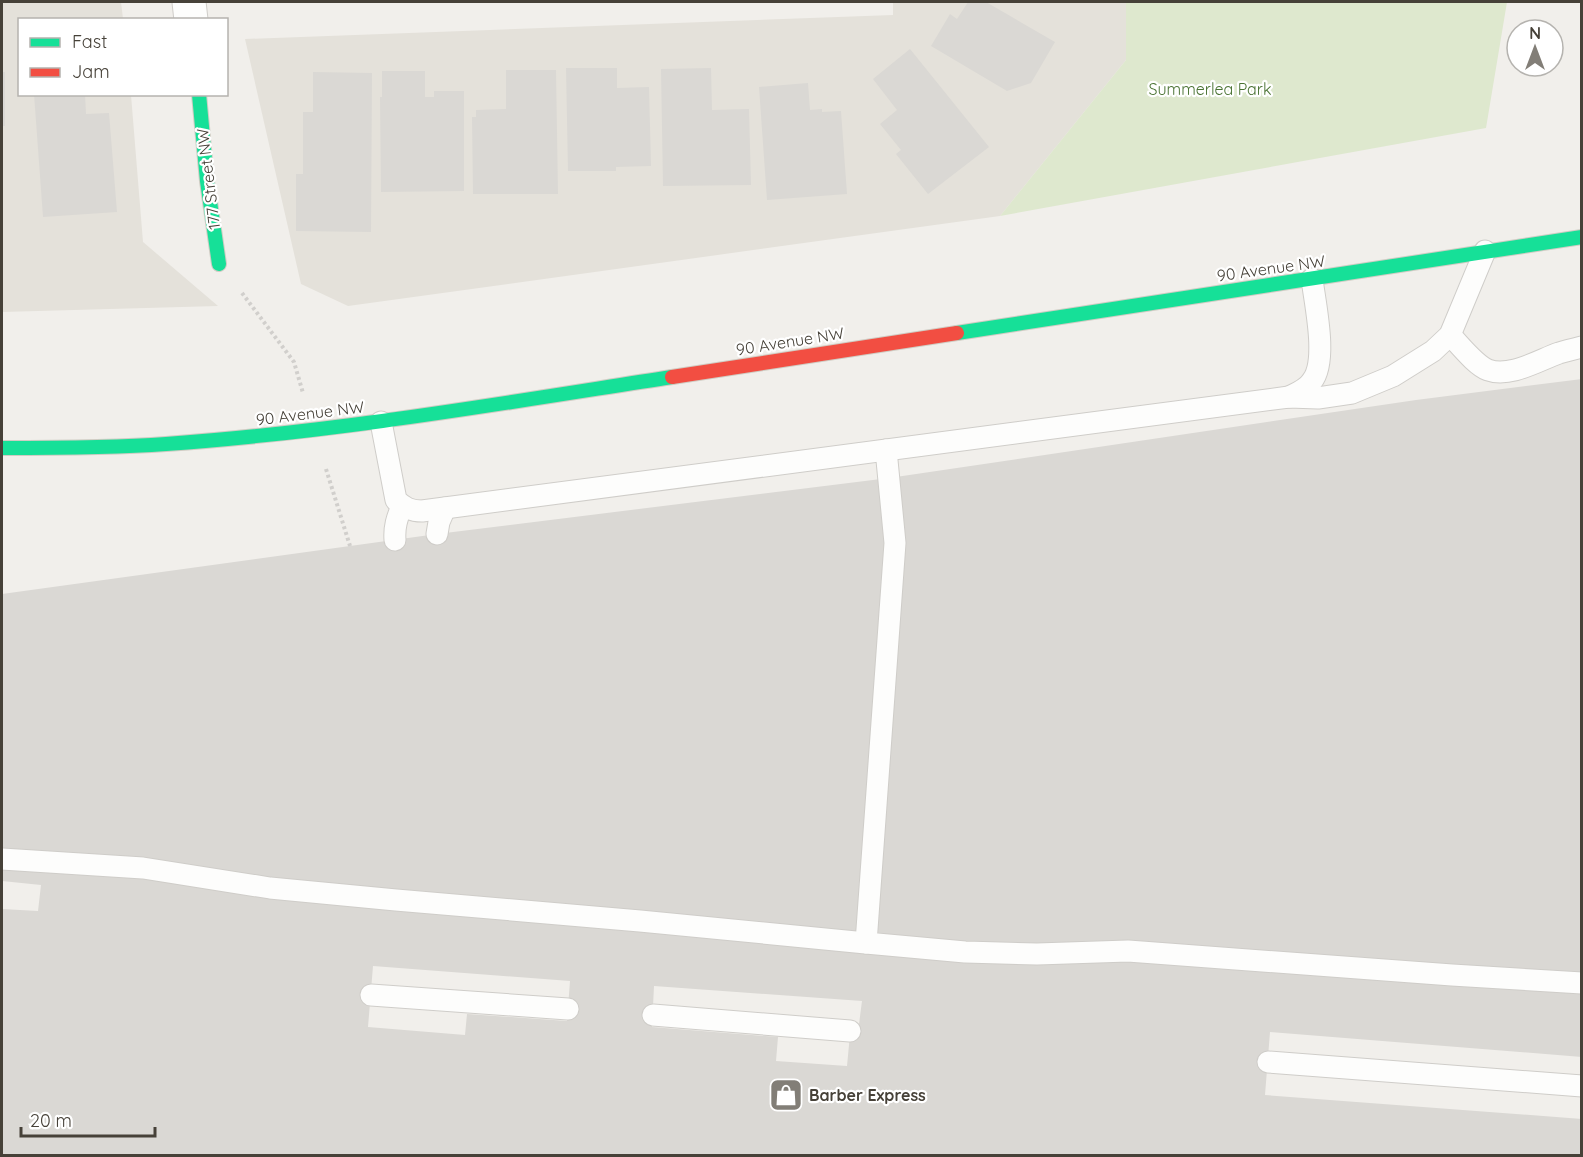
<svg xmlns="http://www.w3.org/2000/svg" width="1583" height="1157" viewBox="0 0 1583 1157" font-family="Quicksand,sans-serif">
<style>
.residential{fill:#e4e1da}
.green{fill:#dee8ce}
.building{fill:#dad8d4;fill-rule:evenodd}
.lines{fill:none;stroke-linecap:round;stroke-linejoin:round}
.lane-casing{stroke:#cfcdc9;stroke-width:23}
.street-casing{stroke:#cfcdc9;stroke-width:35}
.fast-casing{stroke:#cfccc3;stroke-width:16}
.jam-casing{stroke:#cfccc3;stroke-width:16}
.path{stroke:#d1cfcc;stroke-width:4;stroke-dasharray:3 3;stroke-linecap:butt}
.lane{stroke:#fdfdfc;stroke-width:21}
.street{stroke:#fdfdfc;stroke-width:33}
.fast{stroke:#16e098;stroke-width:14}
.jam{stroke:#f24e42;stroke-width:14}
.labels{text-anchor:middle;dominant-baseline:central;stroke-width:4.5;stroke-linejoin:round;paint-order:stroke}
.park-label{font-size:16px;fill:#497232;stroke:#fff}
.street-label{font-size:16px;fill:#464138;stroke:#fff}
.poi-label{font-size:16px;font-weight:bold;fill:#464138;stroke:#fff;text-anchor:start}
</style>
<rect width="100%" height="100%" fill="#f1efeb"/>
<g class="residential">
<polygon points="2,2 121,2 123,19 20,20 20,94 131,95 143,242 218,306 2,312"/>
<polygon points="893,2 1126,2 1126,60 1000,216 348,306 301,284 245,39 893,15"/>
</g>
<polygon class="green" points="1126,2 1507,2 1486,128 1000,216 1126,60"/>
<g class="building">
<polygon points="968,2 986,2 1055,42 1031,83 1007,91 931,46 950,14 957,19"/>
<polygon points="910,49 989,147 928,194 896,154 901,150 880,124 897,110 873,79"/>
<polygon points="566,68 617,68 617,88 649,87 651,166 616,167 616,171 568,171"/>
<polygon points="711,68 712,110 749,109 751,185 663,186 661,69"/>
<polygon points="506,70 556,70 558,194 473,194 472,117 476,117 476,110 506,109"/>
<polygon points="382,71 425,71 425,97 434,97 434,91 464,91 464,191 381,192 380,97 382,97"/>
<rect x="2" y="72" width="3" height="54"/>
<polygon points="313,72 372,73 371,232 296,231 296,174 303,174 303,112 313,112"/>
<polygon points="808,83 810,110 822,109 822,112 841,111 847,194 767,200 759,87"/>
<polygon points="34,94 85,94 86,114 109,113 117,212 43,217"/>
<path d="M1582 379V1057L1270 1032 1265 1095 1582 1119V1156H2V909L38 911 41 885 2 881V594L437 534 889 478 1416 400ZM373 966 570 981 567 1021 467 1014 465 1035 368 1027ZM654 986 862 1001 859 1024H851L847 1066 776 1061 778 1037 652 1027Z"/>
</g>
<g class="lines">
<defs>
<g id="lane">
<path d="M1450 335C1460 345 1475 365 1488 370 1510 378 1539 360 1559 353 1566 351 1574 349 1582 347"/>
<path d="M1289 397C1297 393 1307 389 1312 381 1328 361 1315 304 1312 279"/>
<path d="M381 422 396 500C404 508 411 511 422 511L1289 397 1318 398 1352 393 1393 376 1433 351 1450 335 1485 251"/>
<polyline points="886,450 895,543 866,943 965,952 1037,954 1128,951 1452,975 1582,983"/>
<polyline points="437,534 439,522 445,508"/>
<path d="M395 540C394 527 397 518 402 506"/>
<polyline points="2,859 143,868 270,888 396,900 640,921 866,943"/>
<polyline points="371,995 568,1009"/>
<polyline points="653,1015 850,1031"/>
<polyline points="1268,1062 1582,1086"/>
</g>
<polyline id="street" points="189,2 191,20"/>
<g id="fast">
<polyline points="199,94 207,181 219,264"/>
<polyline points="957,333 1582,237"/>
<path d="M2 448C57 448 111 448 166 444 336 432 504 403 672 377"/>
</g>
<polyline id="jam" points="672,377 957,333"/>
</defs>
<use href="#lane" class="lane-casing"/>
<use href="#street" class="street-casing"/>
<use href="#fast" class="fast-casing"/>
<use href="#jam" class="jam-casing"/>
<g class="path">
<polyline points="242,293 294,362 303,393"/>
<polyline points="326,469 350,546"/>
</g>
<use href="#lane" class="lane"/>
<use href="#street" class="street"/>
<use href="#fast" class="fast"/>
<use href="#jam" class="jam"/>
</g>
<defs>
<symbol id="shop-square" viewBox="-11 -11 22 22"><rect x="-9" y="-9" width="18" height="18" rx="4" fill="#827e77" stroke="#fff"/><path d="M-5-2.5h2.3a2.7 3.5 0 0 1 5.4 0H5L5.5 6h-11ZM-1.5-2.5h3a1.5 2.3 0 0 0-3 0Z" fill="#fff"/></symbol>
</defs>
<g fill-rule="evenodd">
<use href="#shop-square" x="767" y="1076" width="38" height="38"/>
</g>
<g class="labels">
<g class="park-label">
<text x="1210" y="89">Summerlea Park</text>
</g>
<g class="street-label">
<text transform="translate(208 179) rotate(-97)">177 Street NW</text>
<text transform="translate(1271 268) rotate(-8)">90 Avenue NW</text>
<text transform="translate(790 341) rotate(-9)">90 Avenue NW</text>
<text transform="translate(310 413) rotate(-7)">90 Avenue NW</text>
</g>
<g class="poi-label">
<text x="809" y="1095">Barber Express</text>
</g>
</g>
<rect width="1583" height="1157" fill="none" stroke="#464138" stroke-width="6"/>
<rect x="18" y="18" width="210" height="78" fill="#ffffff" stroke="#b5b3af" stroke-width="1.5"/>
<rect x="30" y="38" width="30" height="9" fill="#16e098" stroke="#b5b3af" stroke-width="1.5"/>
<text x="72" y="48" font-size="18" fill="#464138">Fast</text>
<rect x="30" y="68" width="30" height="9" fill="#f24e42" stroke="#b5b3af" stroke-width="1.5"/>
<text x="72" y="78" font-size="18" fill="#464138">Jam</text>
<g transform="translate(1535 48)"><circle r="28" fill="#ffffff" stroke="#b5b3af" stroke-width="1.5"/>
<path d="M0-4.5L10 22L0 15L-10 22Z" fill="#827e77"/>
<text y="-9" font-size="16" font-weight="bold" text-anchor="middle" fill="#464138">N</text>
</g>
<path d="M21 1127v9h134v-9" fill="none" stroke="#464138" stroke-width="3"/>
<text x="30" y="1127" font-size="18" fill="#464138" stroke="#ffffff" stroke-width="4.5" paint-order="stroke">20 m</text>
</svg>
